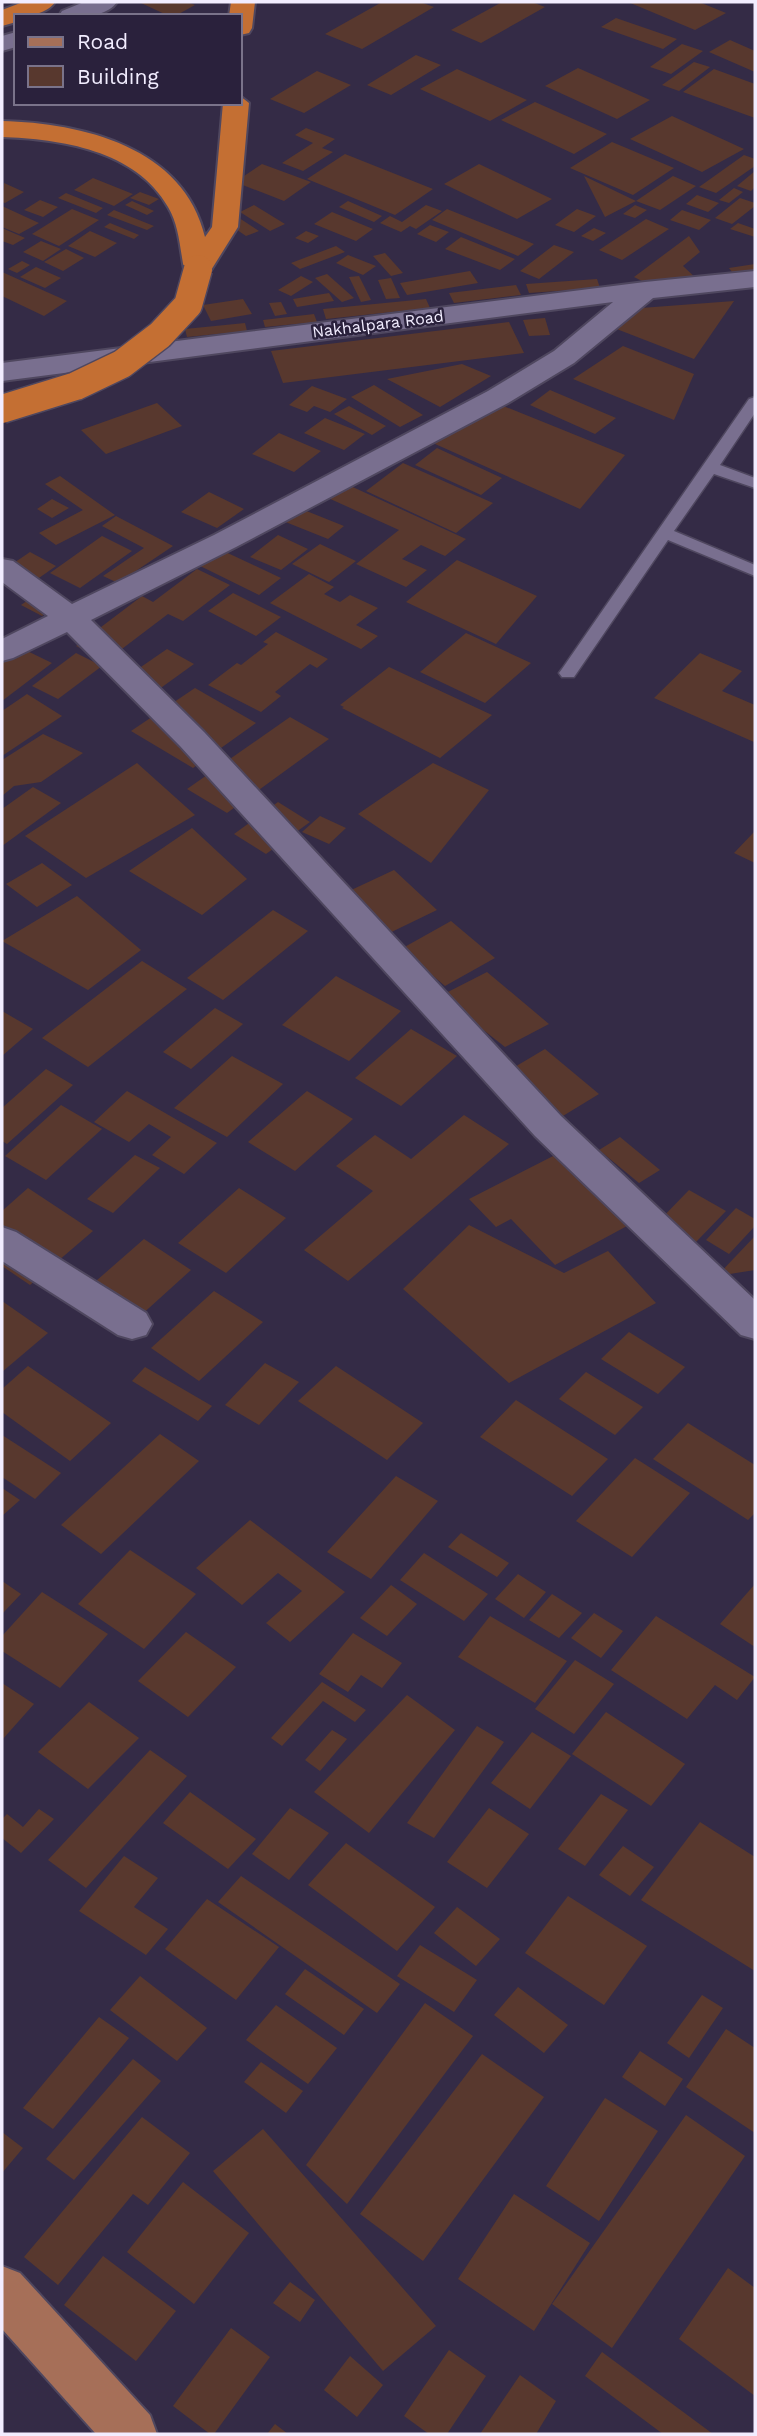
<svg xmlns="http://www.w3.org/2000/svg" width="757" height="2436" viewBox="0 0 757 2436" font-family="'Work Sans',sans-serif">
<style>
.building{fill:#58382e}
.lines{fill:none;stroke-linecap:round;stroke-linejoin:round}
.service-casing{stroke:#4f475f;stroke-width:3}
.minor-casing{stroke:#4f475f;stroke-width:4}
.primary-casing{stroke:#4f475f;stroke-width:4}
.motorway-casing{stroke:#4f475f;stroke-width:4}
.service{fill:#796f8f;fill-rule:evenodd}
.minor{fill:#796f8f;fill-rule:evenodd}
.primary{fill:#a66f58;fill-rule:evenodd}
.motorway{fill:#c46f33;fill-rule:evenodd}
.motorway-bridge-casing{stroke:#4f475f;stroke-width:31;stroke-linecap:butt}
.motorway-bridge{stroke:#c46f33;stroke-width:28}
.labels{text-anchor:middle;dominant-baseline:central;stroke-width:5;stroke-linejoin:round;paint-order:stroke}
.far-street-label{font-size:16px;fill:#f2edff;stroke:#2a213c}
</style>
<rect width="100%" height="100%" fill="#342b46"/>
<g class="building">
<polygon points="144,2 187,2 195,5 175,16 169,16 141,3"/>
<polygon points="382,2 420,2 434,7 362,49 325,34"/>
<polygon points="502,2 532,2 545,7 481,43 451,30"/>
<polygon points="628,2 699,2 726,13 695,30"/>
<polygon points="616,18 677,39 663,49 601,27"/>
<polygon points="730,40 755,51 755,72 709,52"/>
<polygon points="682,44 703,51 671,74 650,67"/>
<polygon points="416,55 441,65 391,95 367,85"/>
<polygon points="694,62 710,67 679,91 662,85"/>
<polygon points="578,68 650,100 617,119 545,86"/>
<polygon points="457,69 527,100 490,121 420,89"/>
<polygon points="714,69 755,84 755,118 683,92"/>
<polygon points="317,71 351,85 304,113 270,99"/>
<polygon points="535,102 607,134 574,154 501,120"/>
<polygon points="672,116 744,149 702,172 630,139"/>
<polygon points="306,128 335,139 322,148 333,152 303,171 282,163 313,143 295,135"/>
<polygon points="612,142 674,168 633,195 570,168"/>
<polygon points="345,154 433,189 395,215 307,179"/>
<polygon points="744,155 755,159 755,166 716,193 699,187"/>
<polygon points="262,164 311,182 284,201 235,182"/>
<polygon points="479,164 552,199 517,219 444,184"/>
<polygon points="755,171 755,187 751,191 737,186"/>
<polygon points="584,176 636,201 605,217"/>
<polygon points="673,176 696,186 660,210 636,201"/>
<polygon points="93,178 133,194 114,206 74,190"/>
<polygon points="4,183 24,192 5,203 2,202"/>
<polygon points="734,188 743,192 729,203 719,200"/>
<polygon points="140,192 159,199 149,205 130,198"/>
<polygon points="66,193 103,208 96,213 58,198"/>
<polygon points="697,195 719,203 708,212 686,204"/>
<polygon points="740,198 755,203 755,206 732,224 715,218"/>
<polygon points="40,200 58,207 43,217 24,210"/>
<polygon points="132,201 154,211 147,215 125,205"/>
<polygon points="348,201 382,216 374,222 339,207"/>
<polygon points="254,205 285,224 270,231 240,212"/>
<polygon points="426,205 442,211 416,229 410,226 401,232 380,223 390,216 402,222"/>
<polygon points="635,205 647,210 635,218 623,214"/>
<polygon points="2,206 39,223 19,234 2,227"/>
<polygon points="72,209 99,220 59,246 32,234"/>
<polygon points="447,209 534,244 518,256 432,220"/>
<polygon points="577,209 596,216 574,232 555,225"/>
<polygon points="114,210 154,226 147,230 107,215"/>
<polygon points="682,210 711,220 699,230 670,220"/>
<polygon points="332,212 373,229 356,241 314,224"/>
<polygon points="233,214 259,231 246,236 221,219"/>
<polygon points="646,219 669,229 622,260 599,250"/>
<polygon points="110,223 139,235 134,239 104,227"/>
<polygon points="738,223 755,229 755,237 730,229"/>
<polygon points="430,225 449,232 436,242 417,234"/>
<polygon points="2,228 25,238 13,245 2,241"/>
<polygon points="594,228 606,233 593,241 581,236"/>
<polygon points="90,231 117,243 95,257 68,246"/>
<polygon points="306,231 319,236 308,243 295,238"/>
<polygon points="689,236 700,252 683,266 700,282 656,288 634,277"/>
<polygon points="461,237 515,259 500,270 445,249"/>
<polygon points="41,241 61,249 43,261 23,252"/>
<polygon points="554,245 574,252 539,279 520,271"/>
<polygon points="336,246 345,252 300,269 291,263"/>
<polygon points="66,249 84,258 63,271 44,262"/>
<polygon points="385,253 403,273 391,276 373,256"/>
<polygon points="348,255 376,266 363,275 336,263"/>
<polygon points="22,261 30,265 17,273 8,269"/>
<polygon points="755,264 755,273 735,276 729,268"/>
<polygon points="36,267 61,278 45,288 20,277"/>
<polygon points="470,271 478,283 407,295 400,283"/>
<polygon points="2,272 67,301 44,316 2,296"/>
<polygon points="327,274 354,298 342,302 315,278"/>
<polygon points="301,276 313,282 291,296 278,290"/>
<polygon points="359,276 371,300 361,302 349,277"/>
<polygon points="391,278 400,298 386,299 378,280"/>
<polygon points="597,279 600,288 529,293 526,284"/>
<polygon points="516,285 521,295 454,303 449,293"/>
<polygon points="329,293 334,301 297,307 293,299"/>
<polygon points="243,299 252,314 211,321 203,305"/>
<polygon points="426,299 430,308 326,319 323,309"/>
<polygon points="734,301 694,359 614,328 641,308"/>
<polygon points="281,302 287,314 275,316 269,303"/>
<polygon points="314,314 317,322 265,327 263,320"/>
<polygon points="545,318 550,335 529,336 523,320"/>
<polygon points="509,322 524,353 283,383 271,351"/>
<polygon points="245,323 247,331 187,337 185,329"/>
<polygon points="623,346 694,374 674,420 573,379"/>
<polygon points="462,364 491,376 440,407 387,379"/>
<polygon points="374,385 423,415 400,427 351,397"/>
<polygon points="312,386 347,399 330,412 314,406 307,412 289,405"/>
<polygon points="550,390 616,418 595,434 530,405"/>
<polygon points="491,401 625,455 580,509 424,439"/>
<polygon points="157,403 182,426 106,454 81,430"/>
<polygon points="349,406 386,426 372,435 334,414"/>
<polygon points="325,418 365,434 344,450 304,433"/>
<polygon points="279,433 321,451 294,472 252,454"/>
<polygon points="437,448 502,478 481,495 415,465"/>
<polygon points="403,463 493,503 456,533 366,491"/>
<polygon points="60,476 115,515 56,545 39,533 83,510 45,484"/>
<polygon points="344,483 466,539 445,556 421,545 402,559 427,570 406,587 356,564 399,530 326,497"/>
<polygon points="209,492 244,509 217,528 181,512"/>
<polygon points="52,499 69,508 52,518 37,509"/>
<polygon points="294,506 344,526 328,539 273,517"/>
<polygon points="116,516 173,546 118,583 103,576 144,548 102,526"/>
<polygon points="278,535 308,549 281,570 250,557"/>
<polygon points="102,536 132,551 80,588 50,573"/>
<polygon points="320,544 356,561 329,582 292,564"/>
<polygon points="217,548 281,578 259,595 190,561"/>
<polygon points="30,552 56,566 19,592 2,583 2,571"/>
<polygon points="457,560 537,596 496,644 406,602"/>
<polygon points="197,569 230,585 183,621 168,614 106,661 76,646 142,596 153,602"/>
<polygon points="309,574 334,587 324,594 340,602 350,595 378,608 356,625 378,636 361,649 270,603"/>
<polygon points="47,587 67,599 42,616 21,605"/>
<polygon points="233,593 281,617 256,636 208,611"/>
<polygon points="276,632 328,659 317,668 310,664 275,692 281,696 261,712 208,685 237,663 241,665 268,644 263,642"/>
<polygon points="466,633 531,663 485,703 420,672"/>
<polygon points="19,647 52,663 2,701 2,660"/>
<polygon points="167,649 194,664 151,695 122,680"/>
<polygon points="76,653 102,666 58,699 32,686"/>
<polygon points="700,653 742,671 722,691 755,705 754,742 654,698"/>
<polygon points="389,667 492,715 440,758 342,708 344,707 340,705"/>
<polygon points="195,688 256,723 193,768 131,731"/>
<polygon points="27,694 62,716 2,756 2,711"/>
<polygon points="290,717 329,739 227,813 187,789"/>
<polygon points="43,734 83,753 41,782 14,786 2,796 2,760"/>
<polygon points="137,763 195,815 86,878 25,836"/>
<polygon points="433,763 489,790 431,863 358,814"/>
<polygon points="33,787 61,803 2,846 2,809"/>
<polygon points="278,802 310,822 266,854 234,834"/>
<polygon points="320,816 346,828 329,844 302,832"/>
<polygon points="192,828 247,879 202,915 129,871"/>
<polygon points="755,831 755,863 734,853"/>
<polygon points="42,863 72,885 37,907 6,884"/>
<polygon points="394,870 437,910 375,940 365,931 383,923 372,911 354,920 332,899"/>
<polygon points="77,896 141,950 88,990 2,941"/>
<polygon points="273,910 308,931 223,1000 187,978"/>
<polygon points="451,921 495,958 445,986 401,949"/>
<polygon points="142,961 187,989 88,1067 42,1038"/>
<polygon points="487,972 549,1024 505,1047 440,996"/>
<polygon points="336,976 401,1011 349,1061 282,1025"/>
<polygon points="215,1008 243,1024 191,1069 163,1052"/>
<polygon points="2,1011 33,1029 2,1056"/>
<polygon points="411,1029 457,1056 401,1106 355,1078"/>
<polygon points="545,1049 599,1094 558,1119 503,1074"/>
<polygon points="232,1056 283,1084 227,1137 174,1108"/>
<polygon points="46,1069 73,1085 7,1144 2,1141 2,1108"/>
<polygon points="127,1091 217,1143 184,1174 152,1155 171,1137 149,1124 129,1142 94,1122"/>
<polygon points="307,1091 353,1119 295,1171 248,1142"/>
<polygon points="61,1105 102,1129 46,1180 5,1156"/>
<polygon points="464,1115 509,1144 348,1281 304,1250 373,1191 336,1166 375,1135 411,1159"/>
<polygon points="620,1137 660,1170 639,1183 599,1150"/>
<polygon points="557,1154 627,1226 555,1265 511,1219 496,1227 469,1199"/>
<polygon points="135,1155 160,1168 113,1213 87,1199"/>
<polygon points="28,1188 93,1231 30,1285 2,1266 2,1211"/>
<polygon points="239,1188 286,1218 226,1273 178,1243"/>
<polygon points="689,1190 726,1211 696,1242 659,1221"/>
<polygon points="736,1208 755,1219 755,1226 729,1254 706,1240"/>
<polygon points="469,1225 564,1273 608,1251 656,1303 509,1383 403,1289"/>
<polygon points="755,1236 755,1270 717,1276"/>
<polygon points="144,1239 191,1270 128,1327 80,1295"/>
<polygon points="214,1291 263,1322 199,1381 151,1348"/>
<polygon points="2,1301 48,1333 2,1372"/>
<polygon points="629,1332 685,1367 658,1394 601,1359"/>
<polygon points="265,1363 299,1382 259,1425 225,1405"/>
<polygon points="28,1366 111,1423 70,1461 2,1412 2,1389"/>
<polygon points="336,1366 423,1423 387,1460 298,1401"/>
<polygon points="145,1367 212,1406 198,1421 132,1381"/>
<polygon points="586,1372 643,1407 615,1435 559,1399"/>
<polygon points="516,1400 608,1459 572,1496 480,1437"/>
<polygon points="688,1423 755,1465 755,1513 748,1520 653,1459"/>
<polygon points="160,1434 199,1461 101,1554 61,1525"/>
<polygon points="2,1435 61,1473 35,1499 2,1477"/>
<polygon points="635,1458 690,1493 632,1557 576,1521"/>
<polygon points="396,1476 438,1501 371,1579 327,1552"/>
<polygon points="2,1488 20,1500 2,1516"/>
<polygon points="250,1520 345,1592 290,1642 266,1623 302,1591 278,1573 242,1605 196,1568"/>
<polygon points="461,1533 509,1563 497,1577 448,1547"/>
<polygon points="130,1550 196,1594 144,1649 78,1604"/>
<polygon points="424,1553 488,1594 464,1621 400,1580"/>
<polygon points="518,1574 546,1592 524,1618 495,1599"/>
<polygon points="2,1581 21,1594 2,1614"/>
<polygon points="755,1584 755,1647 720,1624"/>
<polygon points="391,1585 417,1604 387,1636 360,1618"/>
<polygon points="42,1592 108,1634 60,1688 2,1651 2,1636"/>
<polygon points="552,1594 582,1613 559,1638 529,1620"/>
<polygon points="594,1613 623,1631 601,1658 571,1638"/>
<polygon points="490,1616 567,1661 535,1703 458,1657"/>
<polygon points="656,1616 755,1677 737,1700 715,1685 687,1719 611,1670"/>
<polygon points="186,1632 236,1667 188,1717 138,1681"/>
<polygon points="353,1633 402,1663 382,1688 361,1675 348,1692 319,1674"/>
<polygon points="575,1660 614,1684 574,1734 535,1709"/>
<polygon points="322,1682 366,1710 355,1722 323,1701 282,1746 271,1738"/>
<polygon points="2,1683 34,1704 2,1740"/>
<polygon points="407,1695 455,1730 369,1833 314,1792"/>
<polygon points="89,1702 139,1738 88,1789 38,1752"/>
<polygon points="606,1712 685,1764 651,1806 572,1754"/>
<polygon points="477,1726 504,1742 434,1838 407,1823"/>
<polygon points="332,1730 347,1739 320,1771 305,1760"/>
<polygon points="532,1732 571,1756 530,1809 491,1783"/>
<polygon points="150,1750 187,1776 86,1888 48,1860"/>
<polygon points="190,1792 256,1839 228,1869 163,1823"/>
<polygon points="601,1794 628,1810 585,1866 558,1849"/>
<polygon points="290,1808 329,1833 289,1880 252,1854"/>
<polygon points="489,1808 529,1834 487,1888 447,1862"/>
<polygon points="39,1809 54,1819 21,1853 2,1838 2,1819 7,1814 23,1827"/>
<polygon points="700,1822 755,1857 755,1971 641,1900"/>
<polygon points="346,1843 435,1907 397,1951 308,1885"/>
<polygon points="623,1846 654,1867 630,1896 599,1875"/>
<polygon points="124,1856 158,1878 134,1907 168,1929 146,1955 79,1911"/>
<polygon points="241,1876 400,1984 377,2013 218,1902"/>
<polygon points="568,1896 647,1946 604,2005 525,1953"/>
<polygon points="207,1899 279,1947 236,2000 165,1949"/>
<polygon points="457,1907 500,1939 476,1966 434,1933"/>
<polygon points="420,1945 477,1980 454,2012 397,1976"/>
<polygon points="305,1969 364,2009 344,2035 285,1994"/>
<polygon points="140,1976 207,2028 177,2061 110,2010"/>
<polygon points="518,1987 568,2025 544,2053 494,2015"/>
<polygon points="702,1995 723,2008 689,2058 667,2043"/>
<polygon points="425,2003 473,2036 347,2204 306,2165"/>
<polygon points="276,2005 337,2048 308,2084 246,2040"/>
<polygon points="99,2017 129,2038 53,2129 23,2108"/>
<polygon points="726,2029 755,2048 755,2133 686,2087"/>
<polygon points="640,2051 683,2079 665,2106 622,2077"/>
<polygon points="482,2054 544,2097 423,2261 360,2214"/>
<polygon points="133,2059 161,2081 74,2180 46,2159"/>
<polygon points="261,2062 303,2091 286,2113 244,2082"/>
<polygon points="605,2098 658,2131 599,2221 546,2186"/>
<polygon points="686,2115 745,2156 612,2348 552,2304"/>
<polygon points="142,2117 190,2153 148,2205 133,2194 58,2285 24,2257"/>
<polygon points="263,2129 436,2326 383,2371 213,2171"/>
<polygon points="2,2132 23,2148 2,2173"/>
<polygon points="183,2182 249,2233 194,2304 127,2252"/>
<polygon points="514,2194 590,2243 534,2331 458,2279"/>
<polygon points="103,2256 176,2311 136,2361 64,2305"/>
<polygon points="728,2268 755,2288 755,2396 679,2339"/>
<polygon points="290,2282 315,2300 300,2322 273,2303"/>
<polygon points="231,2328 270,2357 214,2434 210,2434 173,2406"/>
<polygon points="449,2350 486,2376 447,2434 429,2434 404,2416"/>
<polygon points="602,2352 713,2434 663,2434 585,2376"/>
<polygon points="350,2356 383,2385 357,2417 324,2390"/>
<polygon points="520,2375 556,2401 536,2434 480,2434"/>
<polygon points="275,2424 288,2434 267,2434"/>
</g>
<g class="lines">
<defs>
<polygon id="service" points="755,397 755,413 720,465 755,478 755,488 714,474 674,531 755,565 755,576 668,540 574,677 562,677 559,673 562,669 749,399"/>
<g id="minor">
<path d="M84 2H117C105 19 78 16 59 16L62 11Z"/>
<polygon points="16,32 16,47 2,51 2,36"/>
<polygon points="755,271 755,287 653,298 574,363 508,403 236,547 91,620 204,732 561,1116 755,1300 755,1339 741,1335 535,1136 180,746 67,632 13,658 2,661 2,639 48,616 2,582 2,559 13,561 72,604 214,535 488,391 554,351 613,302 2,381 2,363 645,282"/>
<polygon points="2,1227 16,1232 146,1313 152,1324 146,1335 132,1339 118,1335 2,1261"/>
</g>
<polygon id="primary" points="2,2266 20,2273 150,2415 157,2434 96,2434 2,2329"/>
<g id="motorway">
<path d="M23 2H55C47 14 29 16 16 16V22L2 26V10Z"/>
<polygon points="231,2 255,2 252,28 249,33 240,35 240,16 229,16"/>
<path d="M240 96 249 103 238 227 208 275 198 277 188 275 184 269C180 249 179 225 168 207 136 150 60 139 2 137V121C82 123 184 147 205 237L212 227 223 103H240Z"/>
</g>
</defs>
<use href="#service" class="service-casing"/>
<use href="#minor" class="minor-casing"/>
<use href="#primary" class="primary-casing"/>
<use href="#motorway" class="motorway-casing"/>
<use href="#service" class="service"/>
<use href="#minor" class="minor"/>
<use href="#primary" class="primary"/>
<use href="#motorway" class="motorway"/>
<defs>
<polyline id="motorway-bridge" points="2,409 76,386 122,364 160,335 188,305 198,269"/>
</defs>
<use href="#motorway-bridge" class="motorway-bridge-casing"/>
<use href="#motorway-bridge" class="motorway-bridge"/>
</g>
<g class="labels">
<g class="far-street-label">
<text transform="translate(378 324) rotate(-7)">Nakhalpara Road</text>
</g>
</g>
<rect width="757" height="2436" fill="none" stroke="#f2edff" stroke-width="7"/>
<rect x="14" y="14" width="228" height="91" fill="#2a213c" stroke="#7a738a" stroke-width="2"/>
<rect x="28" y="37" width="35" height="10" fill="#a66f58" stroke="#7a738a" stroke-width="2"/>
<text x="77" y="49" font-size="21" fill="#f2edff">Road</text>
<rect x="28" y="66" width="35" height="21" fill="#58382e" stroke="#7a738a" stroke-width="2"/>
<text x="77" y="84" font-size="21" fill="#f2edff">Building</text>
</svg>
